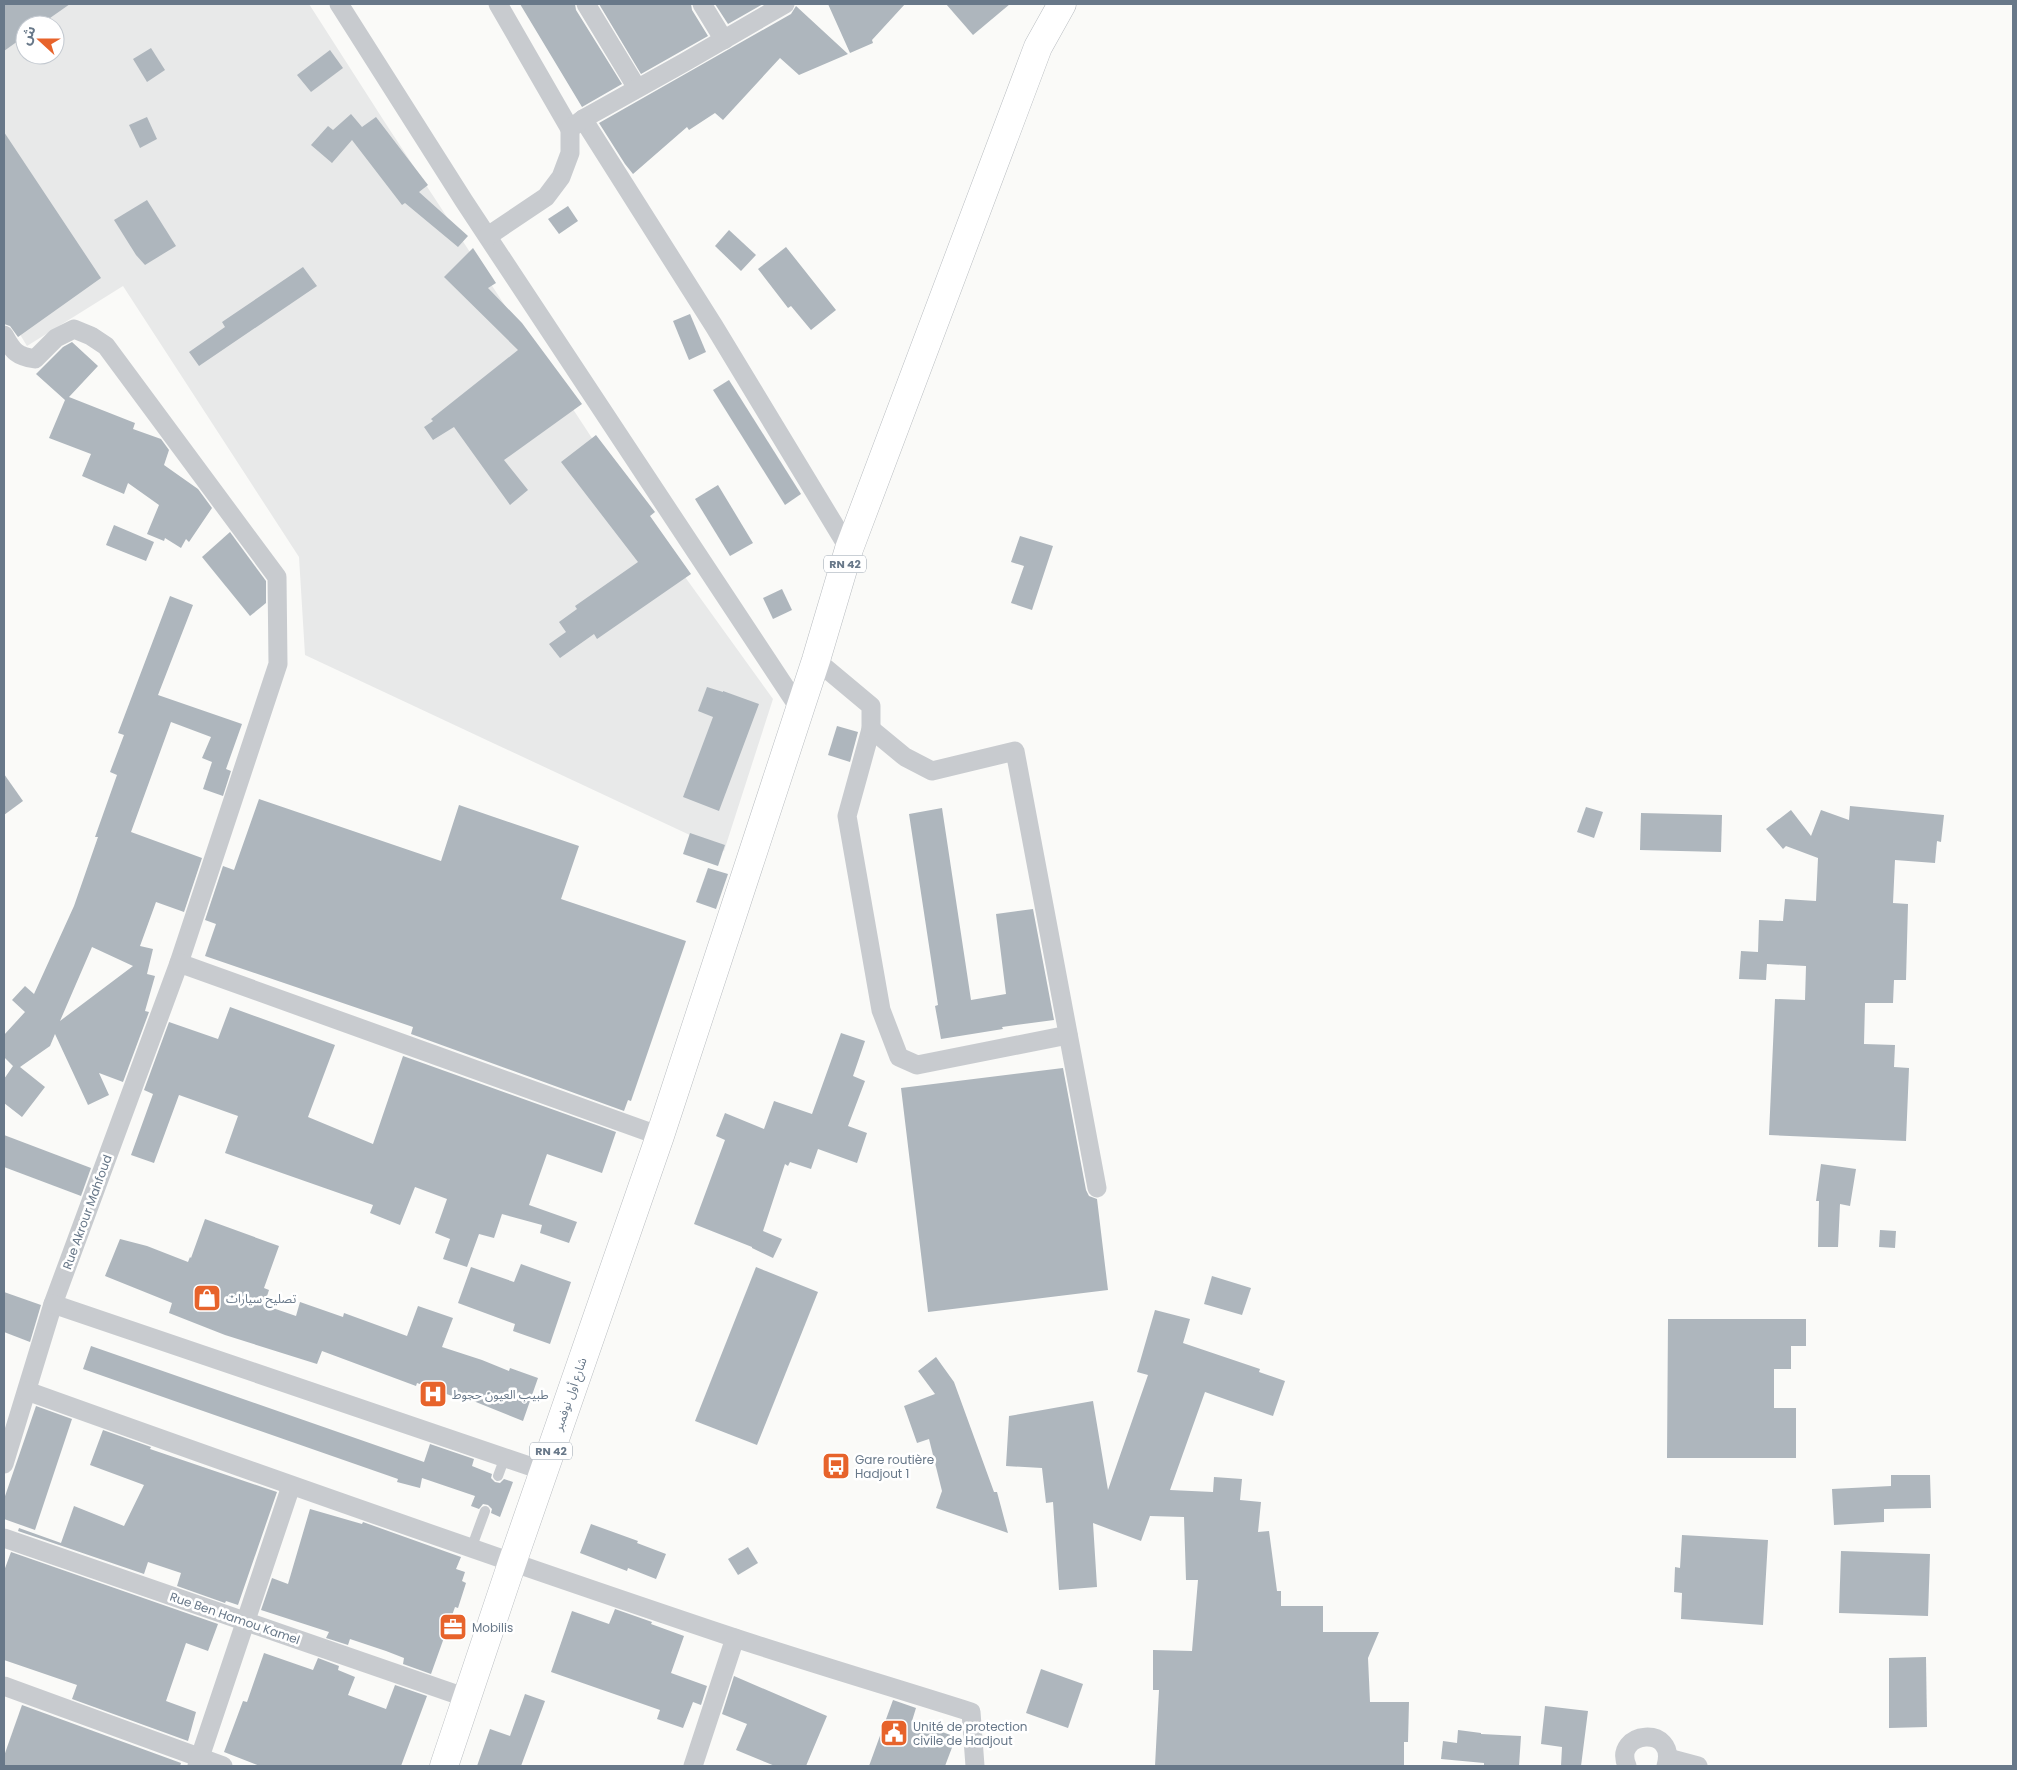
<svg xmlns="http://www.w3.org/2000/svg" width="2017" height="1770" viewBox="0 0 2017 1770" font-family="Poppins,'Noto Sans Arabic',sans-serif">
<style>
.built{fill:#e8e9e9;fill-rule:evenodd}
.building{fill:#aeb6bd;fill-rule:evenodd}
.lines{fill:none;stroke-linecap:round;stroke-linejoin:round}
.primary-casing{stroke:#b9bdc1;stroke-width:29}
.service{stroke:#c8cbcf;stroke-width:10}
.minor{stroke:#c8cbcf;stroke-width:19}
.primary{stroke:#fff;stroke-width:28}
.labels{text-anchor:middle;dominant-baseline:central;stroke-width:5;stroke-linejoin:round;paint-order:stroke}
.shield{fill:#fff;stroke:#95a0ac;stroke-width:1}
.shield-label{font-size:11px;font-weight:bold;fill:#687889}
.street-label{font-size:12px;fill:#687889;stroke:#fff}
.poi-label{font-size:12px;fill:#687889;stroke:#fff;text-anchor:start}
</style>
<rect width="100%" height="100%" fill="#fafaf8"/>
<path class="built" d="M7 4H309L384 121 662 545 773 699 724 851 305 655 299 557 123 286 27 346 4 308V5ZM25 25H55V55H25Z"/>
<g class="building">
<polygon points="4,4 70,4 40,25 25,25 25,36 4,51"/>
<polygon points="520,4 575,4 576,10 622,84 582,107"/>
<polygon points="599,4 691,4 692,10 708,36 641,74"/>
<polygon points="715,4 763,4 728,24"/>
<polygon points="828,4 905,4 872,40 873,43 850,53"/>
<polygon points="946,4 1010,4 973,35"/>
<polygon points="796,6 848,54 799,75 780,58 723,120 715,113 689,130 687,127 633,174 625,164 599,123 791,14"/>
<polygon points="151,48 165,70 147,82 133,59"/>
<polygon points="330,50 343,68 311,92 297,75"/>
<polygon points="351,114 362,127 376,117 428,185 419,192 468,236 458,247 405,203 402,205 352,140 332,163 311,145 328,126 333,130"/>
<polygon points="147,117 157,139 140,148 129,125"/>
<polygon points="4,132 101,278 18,337 10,326 4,324"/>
<polygon points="147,200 176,246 145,265 136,255 114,220"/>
<polygon points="568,206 578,221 559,234 548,219"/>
<polygon points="729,230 756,255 741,271 715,246"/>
<polygon points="786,247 836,310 811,330 791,306 788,308 758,269"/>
<polygon points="473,248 496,283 488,288 522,323 582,404 504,460 528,490 510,505 454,427 433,440 424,427 433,421 431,419 518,350 444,277"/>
<polygon points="303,267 317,286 199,366 189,352 225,327 222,322"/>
<polygon points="690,314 706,352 689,360 673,321"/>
<polygon points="72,342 98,366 69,397 135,423 133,429 161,439 169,450 164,465 198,489 212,508 189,542 186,539 181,548 165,538 164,541 147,534 159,505 128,483 124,494 82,476 91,454 49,438 65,400 36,374 63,347"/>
<polygon points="729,380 801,494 785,505 713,390"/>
<polygon points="596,435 655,512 650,516 691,574 597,639 594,634 560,658 549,644 566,632 559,622 577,609 575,606 638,562 561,462"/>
<polygon points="718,485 753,543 730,556 695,499"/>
<polygon points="114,525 154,542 146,561 106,545"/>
<polygon points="230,532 266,581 266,603 250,616 202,557"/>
<polygon points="1020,536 1053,546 1032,610 1011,603 1024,566 1011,562"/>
<polygon points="782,589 792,610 773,619 763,598"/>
<path d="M170 596 193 605 158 695 242 724 226 769 231 771 223 796 203 789 212 762 202 758 211 737 171 722 131 832 202 858 184 912 156 902 140 946 153 949 147 974 155 976 145 1011 149 1012 123 1082 99 1073 109 1095 88 1105 55 1034 50 1046 20 1067 45 1087 22 1117 4 1103V1079L13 1066 4 1057V1035L25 1012 12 1000 25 986 34 994 74 906 98 837H95L117 775 110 772 124 735 118 733ZM92 947 133 966 60 1021Z"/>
<polygon points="707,687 723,692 723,691 759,704 719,811 683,797 713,717 698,711"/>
<polygon points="837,726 858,732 850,762 828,755"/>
<polygon points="4,774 23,801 4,815"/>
<polygon points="259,799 441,861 459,805 579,846 561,899 686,941 631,1101 628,1100 624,1111 411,1034 413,1027 205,956 216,924 205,920 223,866 234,870"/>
<polygon points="1850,806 1944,815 1941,842 1937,841 1935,863 1895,860 1893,903 1908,904 1906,980 1894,980 1893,1003 1865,1003 1864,1044 1895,1045 1894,1067 1909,1068 1906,1141 1769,1135 1775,999 1805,1000 1806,966 1767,964 1766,980 1739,979 1741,951 1758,952 1759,920 1783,921 1785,899 1816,901 1818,858 1786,846 1783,849 1766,829 1791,810 1811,836 1821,810 1849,820"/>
<polygon points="1586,807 1603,812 1594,838 1577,832"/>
<polygon points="942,808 971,1000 1006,994 996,914 1033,909 1054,1020 1002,1027 1003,1029 941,1039 935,1006 938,1005 909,814"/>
<polygon points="1641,813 1722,815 1721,852 1640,850"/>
<polygon points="690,833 725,845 718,866 683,854"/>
<polygon points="708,868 728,874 716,909 696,902"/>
<polygon points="230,1007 335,1045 308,1117 373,1144 403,1056 616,1132 602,1173 547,1154 529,1205 577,1222 569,1243 540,1233 542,1225 502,1214 494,1238 479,1234 467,1267 443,1259 450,1239 435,1233 447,1199 415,1187 400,1225 370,1213 373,1205 225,1153 238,1116 179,1095 154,1163 131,1155 153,1094 144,1090 169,1022 218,1039"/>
<polygon points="841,1033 865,1041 853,1076 865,1081 848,1126 867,1133 857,1163 818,1149 811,1169 790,1162 788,1166 785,1164 763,1231 782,1239 773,1258 752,1248 752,1247 694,1224 725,1140 716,1136 725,1113 764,1129 774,1101 812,1114"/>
<polygon points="1063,1068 1086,1190 1089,1196 1097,1199 1108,1290 928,1312 901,1088"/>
<polygon points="4,1135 91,1168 81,1196 4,1167"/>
<polygon points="1821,1164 1856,1169 1850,1206 1840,1204 1838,1247 1818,1247 1819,1201 1816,1201"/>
<polygon points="205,1219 279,1246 264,1288 269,1290 264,1305 296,1316 300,1302 343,1317 344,1313 407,1336 418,1306 453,1318 442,1347 482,1360 509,1371 510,1368 538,1378 523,1421 461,1396 460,1399 417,1383 416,1386 322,1351 317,1364 225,1335 169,1313 172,1303 105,1276 120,1239 147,1246 188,1262 190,1257 191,1258"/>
<polygon points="1880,1230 1896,1231 1895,1248 1879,1247"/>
<polygon points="521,1264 571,1282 550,1344 513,1331 515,1324 458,1303 471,1267 514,1282"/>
<polygon points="756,1267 818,1292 757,1445 695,1421"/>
<polygon points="1212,1276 1251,1288 1242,1315 1204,1304"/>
<polygon points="4,1292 41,1305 30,1342 4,1332"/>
<polygon points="1155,1310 1190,1319 1183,1343 1260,1369 1259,1372 1285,1381 1273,1416 1205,1392 1170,1490 1213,1492 1214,1477 1242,1479 1240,1500 1261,1502 1258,1532 1269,1531 1277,1591 1281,1591 1281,1606 1323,1606 1323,1632 1379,1632 1368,1658 1370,1702 1409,1702 1408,1742 1404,1742 1404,1766 1155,1766 1159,1690 1153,1690 1153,1650 1192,1651 1198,1580 1186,1580 1184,1517 1150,1516 1141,1541 1093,1523 1097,1587 1059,1590 1053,1502 1046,1503 1042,1468 1006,1466 1009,1416 1093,1401 1108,1490 1148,1375 1137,1372"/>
<polygon points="1668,1319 1806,1319 1806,1346 1791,1346 1791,1369 1774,1369 1774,1408 1796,1408 1796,1458 1667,1458"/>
<polygon points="91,1346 424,1462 430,1444 474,1459 472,1466 492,1474 491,1478 495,1482 500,1483 504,1479 513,1482 500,1517 491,1513 492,1509 488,1505 483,1504 479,1509 471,1506 475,1496 422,1478 420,1488 397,1482 398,1479 83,1369"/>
<polygon points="936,1357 954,1382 994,1492 997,1492 1008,1533 936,1508 942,1491 929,1439 917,1443 904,1406 935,1394 918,1371"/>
<polygon points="36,1406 72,1419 35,1530 4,1519 4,1499"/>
<polygon points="103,1430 151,1447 150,1449 277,1492 238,1605 226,1601 225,1603 177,1586 181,1573 148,1562 144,1574 18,1531 19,1528 61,1543 74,1506 124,1526 144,1485 90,1465"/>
<polygon points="1891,1475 1930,1475 1931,1508 1884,1509 1884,1522 1834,1525 1832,1489 1891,1486"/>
<polygon points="310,1509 362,1524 363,1522 461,1557 456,1569 465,1572 462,1581 466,1583 458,1608 455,1607 431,1674 403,1664 404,1658 386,1651 350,1639 348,1645 326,1638 329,1632 261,1610 272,1578 288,1584"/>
<polygon points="591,1524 638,1541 637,1543 666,1554 656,1579 628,1568 627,1571 580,1553"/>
<polygon points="1682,1535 1768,1540 1763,1625 1681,1619 1682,1593 1674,1592 1675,1567 1680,1568"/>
<polygon points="748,1547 758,1563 738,1575 728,1559"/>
<polygon points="1841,1551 1930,1554 1928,1616 1839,1613"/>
<polygon points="11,1552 218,1624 208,1651 186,1643 166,1701 196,1712 188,1741 72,1699 77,1685 4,1660 4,1571"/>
<polygon points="615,1609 652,1622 651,1624 684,1636 671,1673 707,1686 701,1705 693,1702 683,1728 657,1719 660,1710 551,1672 572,1611 609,1624"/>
<polygon points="264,1653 313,1670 318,1658 339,1666 338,1670 355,1677 348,1695 386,1709 395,1685 427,1696 401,1766 260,1766 224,1752 243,1701 247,1702"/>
<polygon points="1926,1657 1927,1727 1889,1728 1889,1658"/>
<polygon points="1041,1669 1083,1684 1068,1728 1026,1713"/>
<polygon points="734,1676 827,1716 806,1766 775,1766 736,1750 747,1724 722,1714"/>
<polygon points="525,1694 545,1701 521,1766 477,1766 490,1729 510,1736"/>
<polygon points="893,1700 916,1708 912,1721 956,1737 945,1766 869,1766"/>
<polygon points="22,1705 181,1763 180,1766 4,1766 4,1756"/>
<polygon points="1545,1706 1588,1711 1581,1766 1561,1766 1562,1747 1541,1744"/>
<polygon points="1458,1730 1481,1733 1481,1734 1521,1736 1519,1766 1484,1766 1484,1763 1441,1759 1443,1741 1457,1743"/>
</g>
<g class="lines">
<defs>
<polyline id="primary" points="444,1766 512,1563 660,1136 816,660 849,549 1038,47 1062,4"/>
</defs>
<use href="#primary" class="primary-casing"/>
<g class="service">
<polyline points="498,1476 505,1457"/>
<polyline points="471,1549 485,1511"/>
</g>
<g class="minor">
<polyline points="339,4 464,201 799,708"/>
<polyline points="498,4 570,129"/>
<polyline points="586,4 637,88"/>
<polyline points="702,4 724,40"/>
<polyline points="583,119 714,326 849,549"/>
<polyline points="488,236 546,197 561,177 570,153 570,129 583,119 685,62 785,4"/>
<path d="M4 335C13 352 17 356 35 359L56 338 74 329 91 336 106 346 277 577 278 664 179 963 53 1304 4 1464"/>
<polyline points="816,660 871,706 871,729 847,816 881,1010 899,1057 917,1065 1068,1035"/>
<polyline points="871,729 905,757 932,771 1015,751 1097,1188"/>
<polyline points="179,963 660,1136"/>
<polyline points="53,1304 544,1471"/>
<path d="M27 1391C261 1475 496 1558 732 1637 811 1663 892 1687 971 1712L975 1766"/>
<polyline points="4,1538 467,1698"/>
<polyline points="4,1686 223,1766"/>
<polyline points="1668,1758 1698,1766"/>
<polyline points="197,1766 291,1486"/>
<polyline points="693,1766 735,1638"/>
<path d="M1627 1766C1612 1731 1678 1724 1666 1766"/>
</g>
<use href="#primary" class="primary"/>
</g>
<defs>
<symbol id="shop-square" viewBox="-11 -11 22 22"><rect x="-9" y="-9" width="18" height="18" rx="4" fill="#e7632b" stroke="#fff"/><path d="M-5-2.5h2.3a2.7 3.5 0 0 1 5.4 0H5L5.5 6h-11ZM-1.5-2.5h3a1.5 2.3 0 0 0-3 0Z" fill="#fff"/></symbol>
<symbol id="hospital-square" viewBox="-11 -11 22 22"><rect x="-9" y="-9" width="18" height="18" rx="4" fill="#e7632b" stroke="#fff"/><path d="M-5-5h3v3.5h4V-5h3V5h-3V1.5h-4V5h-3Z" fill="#fff"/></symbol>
<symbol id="bus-square" viewBox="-11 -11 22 22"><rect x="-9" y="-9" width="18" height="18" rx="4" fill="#e7632b" stroke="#fff"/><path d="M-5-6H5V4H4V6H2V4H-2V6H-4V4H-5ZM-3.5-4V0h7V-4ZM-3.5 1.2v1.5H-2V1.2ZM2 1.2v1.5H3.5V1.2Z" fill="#fff"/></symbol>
<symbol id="office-square" viewBox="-11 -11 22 22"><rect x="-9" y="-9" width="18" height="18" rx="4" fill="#e7632b" stroke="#fff"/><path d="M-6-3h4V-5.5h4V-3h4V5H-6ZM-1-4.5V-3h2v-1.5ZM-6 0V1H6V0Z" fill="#fff"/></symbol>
<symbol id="civic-square" viewBox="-11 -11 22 22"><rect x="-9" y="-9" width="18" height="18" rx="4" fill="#e7632b" stroke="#fff"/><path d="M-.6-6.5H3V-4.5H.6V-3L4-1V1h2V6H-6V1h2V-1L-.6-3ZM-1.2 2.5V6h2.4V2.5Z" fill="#fff"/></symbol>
</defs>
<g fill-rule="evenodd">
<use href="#shop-square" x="191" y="1282" width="32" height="32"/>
<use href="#hospital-square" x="417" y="1378" width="32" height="32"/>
<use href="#bus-square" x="820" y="1450" width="32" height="32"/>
<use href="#office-square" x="437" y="1611" width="32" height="32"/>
<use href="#civic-square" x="878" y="1717" width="32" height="32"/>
</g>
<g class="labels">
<g class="shield">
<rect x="824" y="555.5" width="42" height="17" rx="4"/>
<rect x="530" y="1442.5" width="42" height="17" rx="4"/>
</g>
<g class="shield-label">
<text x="845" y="564">RN 42</text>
<text x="551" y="1451">RN 42</text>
</g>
<g class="street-label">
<text transform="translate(87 1212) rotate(-70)">Rue Akrour Mahfoud</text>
<text transform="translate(570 1394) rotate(-71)">شارع أول نوفمبر</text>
<text transform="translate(235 1618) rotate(19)">Rue Ben Hamou Kamel</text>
</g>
<g class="poi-label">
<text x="226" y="1298">تصليح سيارات</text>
<text x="452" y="1394">طبيب العيون حجوط</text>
<text x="855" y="1459">Gare routière<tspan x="855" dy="14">Hadjout 1</tspan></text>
<text x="472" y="1627">Mobilis</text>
<text x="913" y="1726">Unité de protection<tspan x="913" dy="14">civile de Hadjout</tspan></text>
</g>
</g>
<rect width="2017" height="1770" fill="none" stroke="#687889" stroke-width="10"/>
<g transform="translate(40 40) rotate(291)"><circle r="24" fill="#ffffff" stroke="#c3c9d0"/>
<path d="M0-4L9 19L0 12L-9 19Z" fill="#e7632b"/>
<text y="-8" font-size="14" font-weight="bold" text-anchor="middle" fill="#687889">ش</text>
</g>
</svg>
